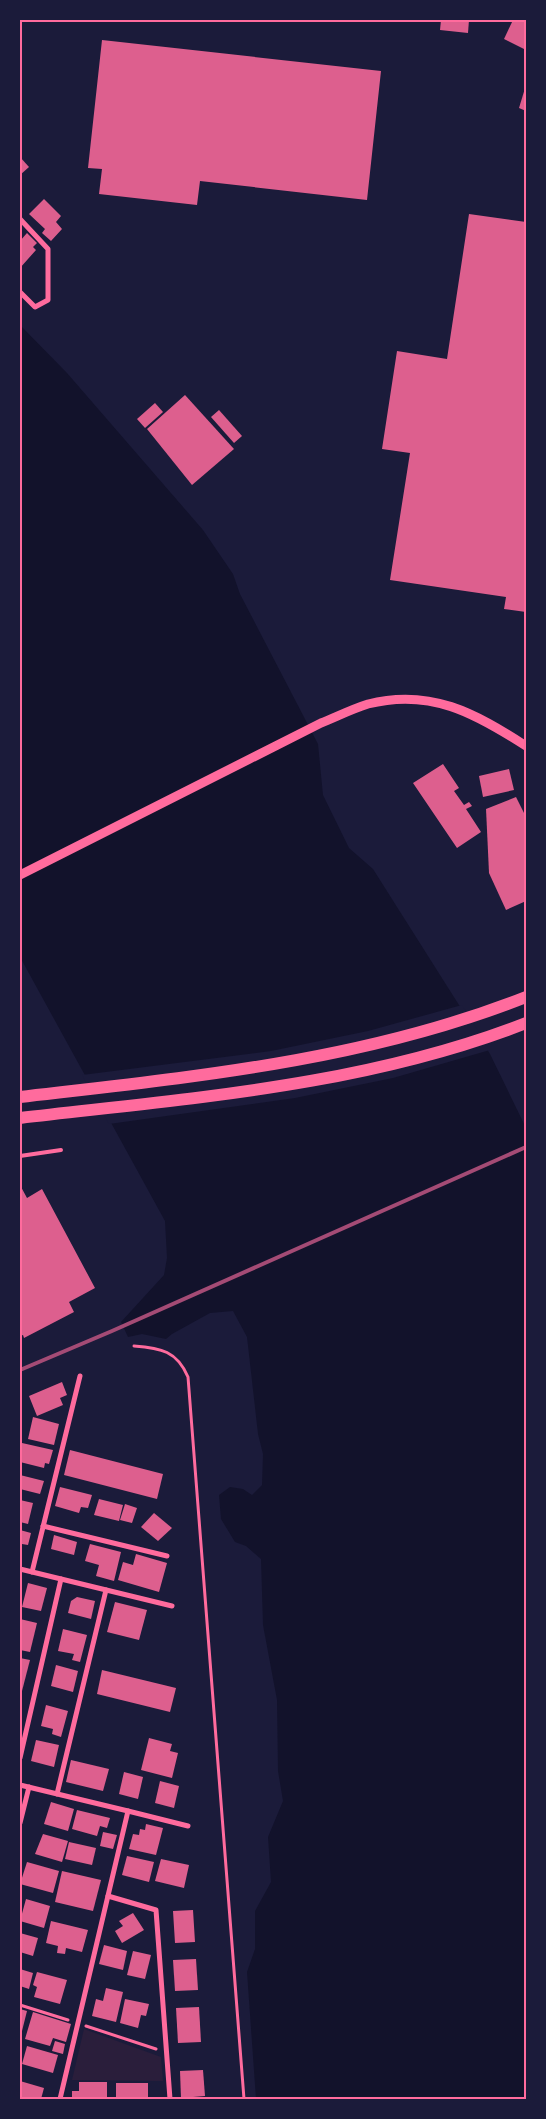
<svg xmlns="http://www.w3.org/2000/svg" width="546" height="2119" viewBox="0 0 546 2119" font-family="'DejaVu Sans',sans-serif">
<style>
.green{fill:#2a1e3b}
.water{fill:#12122b}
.pier{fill:#1b1b3a}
.building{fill:#dd5f8e}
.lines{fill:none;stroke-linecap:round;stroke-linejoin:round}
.path{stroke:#ff6b9d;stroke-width:3}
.service{stroke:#ff6b9d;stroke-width:4}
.minor{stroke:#ff6b9d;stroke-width:5}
.tertiary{stroke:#ff6b9d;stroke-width:9}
.trunk{stroke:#ff6b9d;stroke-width:12}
.rail{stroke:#a44b75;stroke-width:4}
.neatline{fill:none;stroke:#ff6b9d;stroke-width:2}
</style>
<rect width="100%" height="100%" fill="#1b1b3a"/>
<polygon class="green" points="84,2029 161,2057 163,2081 72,2080"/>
<polygon class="water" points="20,325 67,373 203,530 233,574 240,594 318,744 323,795 349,848 373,869 490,1054 526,1128 526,2099 256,2099 247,1972 255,1949 255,1911 271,1882 268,1837 283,1801 278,1771 277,1700 263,1625 261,1559 246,1546 235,1542 221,1519 219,1495 230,1487 243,1489 252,1495 262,1485 263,1454 258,1434 247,1337 233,1311 210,1313 172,1334 166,1339 142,1334 128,1337 121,1322 164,1275 167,1258 165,1221 20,957"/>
<polygon class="pier" points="462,1005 490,1050 393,1078 295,1098 109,1124 82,1075 271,1051 368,1031"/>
<g class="building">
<polygon points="441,20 469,20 468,33 440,30"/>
<polygon points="513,20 526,22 526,50 504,39"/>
<polygon points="102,40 381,71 367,200 200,181 197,205 99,194 102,169 88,168"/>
<polygon points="526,85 526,111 519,108"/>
<polygon points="20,157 29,167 20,175"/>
<polygon points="44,199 61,216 56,222 62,229 51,241 42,233 45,229 29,214"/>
<polygon points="469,214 526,222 526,612 504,609 506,597 390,580 410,453 382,449 397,351 447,359"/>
<polygon points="27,233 37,243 33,247 36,250 20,268 20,241"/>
<polygon points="185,395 234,449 192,485 147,429"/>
<polygon points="155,403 163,412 145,428 137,419"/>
<polygon points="219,410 242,436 234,443 211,417"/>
<polygon points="443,764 459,788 454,791 464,805 469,802 472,806 466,809 481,832 457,848 413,783"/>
<polygon points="509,769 514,790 483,797 479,776"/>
<polygon points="516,797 526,817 526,901 506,910 489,873 486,809"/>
<polygon points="20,1185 27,1198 42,1189 95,1288 69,1302 74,1312 24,1338 23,1335 20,1336"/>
<polygon points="62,1382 67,1395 60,1398 63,1405 37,1416 29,1396"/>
<polygon points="33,1417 59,1424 54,1445 28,1439"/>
<polygon points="22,1443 53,1450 49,1464 45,1463 44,1468 20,1462"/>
<polygon points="70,1450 163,1474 157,1499 64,1475"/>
<polygon points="20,1475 44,1481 40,1494 20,1489"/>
<polygon points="60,1487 92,1495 88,1508 81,1507 79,1513 55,1506"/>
<polygon points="99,1499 123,1505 119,1521 94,1515"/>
<polygon points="20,1500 33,1503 28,1524 20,1522"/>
<polygon points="125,1504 137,1508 132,1523 120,1520"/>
<polygon points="154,1513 172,1528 158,1541 141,1527"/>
<polygon points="20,1530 31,1533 28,1545 22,1544 21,1551"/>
<polygon points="54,1535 77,1542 74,1555 51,1549"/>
<polygon points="90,1544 121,1552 114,1581 96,1576 99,1565 85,1561"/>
<polygon points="136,1554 167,1563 159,1592 118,1580 123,1562 133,1565"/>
<polygon points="28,1583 47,1588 41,1611 22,1607"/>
<polygon points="77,1597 95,1601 91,1619 68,1613 71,1601"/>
<polygon points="115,1602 147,1610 139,1640 107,1632"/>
<polygon points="20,1619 37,1623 30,1652 20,1650"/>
<polygon points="63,1629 87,1635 80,1662 72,1660 74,1654 58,1651"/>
<polygon points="20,1658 30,1660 22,1691 20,1690"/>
<polygon points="56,1665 78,1671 73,1692 51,1686"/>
<polygon points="102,1670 176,1688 170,1712 97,1694"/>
<polygon points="46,1705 68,1711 61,1737 52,1734 53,1729 41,1726"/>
<polygon points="149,1738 172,1744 170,1751 178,1753 172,1778 141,1770"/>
<polygon points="36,1740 59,1745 54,1767 31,1761"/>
<polygon points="71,1760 109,1769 103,1791 66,1782"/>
<polygon points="124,1772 143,1777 138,1799 119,1794"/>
<polygon points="160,1781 179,1786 174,1808 155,1803"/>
<polygon points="51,1802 74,1809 68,1831 44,1824"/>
<polygon points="77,1810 110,1818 107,1828 100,1826 97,1836 72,1829"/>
<polygon points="146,1824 163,1828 156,1855 129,1849 133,1834 139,1835 140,1829 145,1830"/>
<polygon points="103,1832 117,1835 113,1849 100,1846"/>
<polygon points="43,1834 68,1841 62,1862 35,1854"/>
<polygon points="69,1842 96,1848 92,1865 65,1859"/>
<polygon points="127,1856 154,1862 149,1882 122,1875"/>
<polygon points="161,1859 189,1865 184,1888 155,1881"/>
<polygon points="27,1862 59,1871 53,1893 20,1884"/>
<polygon points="62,1871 101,1880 93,1911 55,1902"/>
<polygon points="26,1899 50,1906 44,1928 20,1921"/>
<polygon points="193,1910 195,1942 175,1943 173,1911"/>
<polygon points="133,1913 144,1930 122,1943 115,1931 123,1926 119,1921"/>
<polygon points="51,1921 88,1930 82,1952 66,1948 65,1954 57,1953 58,1946 46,1943"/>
<polygon points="20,1933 38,1938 33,1956 20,1952"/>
<polygon points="104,1945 127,1951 123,1970 99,1964"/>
<polygon points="133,1951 151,1955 145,1979 127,1975"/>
<polygon points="196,1959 198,1990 175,1991 173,1960"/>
<polygon points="20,1969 33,1973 29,1989 20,1986"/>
<polygon points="37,1972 67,1980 60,2004 34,1997 37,1987 33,1985"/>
<polygon points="106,1988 123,1992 116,2022 92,2016 96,1999 103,2001"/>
<polygon points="125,1999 149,2004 146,2016 141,2015 138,2028 120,2023"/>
<polygon points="199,2007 201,2042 178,2043 176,2008"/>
<polygon points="20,2009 27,2011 21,2035 20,2035"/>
<polygon points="33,2012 71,2024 66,2042 53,2038 50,2046 25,2039"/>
<polygon points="55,2041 65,2044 63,2054 52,2051"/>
<polygon points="27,2046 58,2055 53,2073 22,2064"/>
<polygon points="203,2070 205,2096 181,2098 180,2071"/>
<polygon points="20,2081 44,2088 41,2099 20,2099"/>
<polygon points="79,2082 107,2082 107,2099 72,2099 72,2091 79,2091"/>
<rect x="116" y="2083" width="32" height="16"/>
</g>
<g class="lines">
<g class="path">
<path d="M134 1346C161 1348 177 1351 188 1377L244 2099"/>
<polyline points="20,2005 68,2020"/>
<polyline points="86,2026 156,2049"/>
</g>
<polyline class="service" points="20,1156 61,1150"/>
<g class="minor">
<polyline points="20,219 48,249 48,300 35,307 20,292"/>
<polyline points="43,1526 167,1556"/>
<polyline points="20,1569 172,1606"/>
<polyline points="32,1572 80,1376"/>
<polyline points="20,1758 61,1579"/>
<polyline points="20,1785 128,1811 60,2099"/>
<polyline points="57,1794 106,1590"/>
<polyline points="128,1811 188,1826"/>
<polyline points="20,1823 29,1787"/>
<polyline points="108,1896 156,1910 170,2099"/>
</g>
<path class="tertiary" d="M20 875 321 723C336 717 352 709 368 704 430 688 475 713 526 746"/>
<g class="trunk">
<path d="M20 1097C192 1077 364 1061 526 997"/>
<path d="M20 1118C190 1098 365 1086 526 1023"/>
</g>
<polyline class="rail" points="20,1370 112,1331 526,1147"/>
</g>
<rect width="546" height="2119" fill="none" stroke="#1b1b3a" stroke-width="42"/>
<rect x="21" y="21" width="504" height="2077" class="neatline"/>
</svg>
